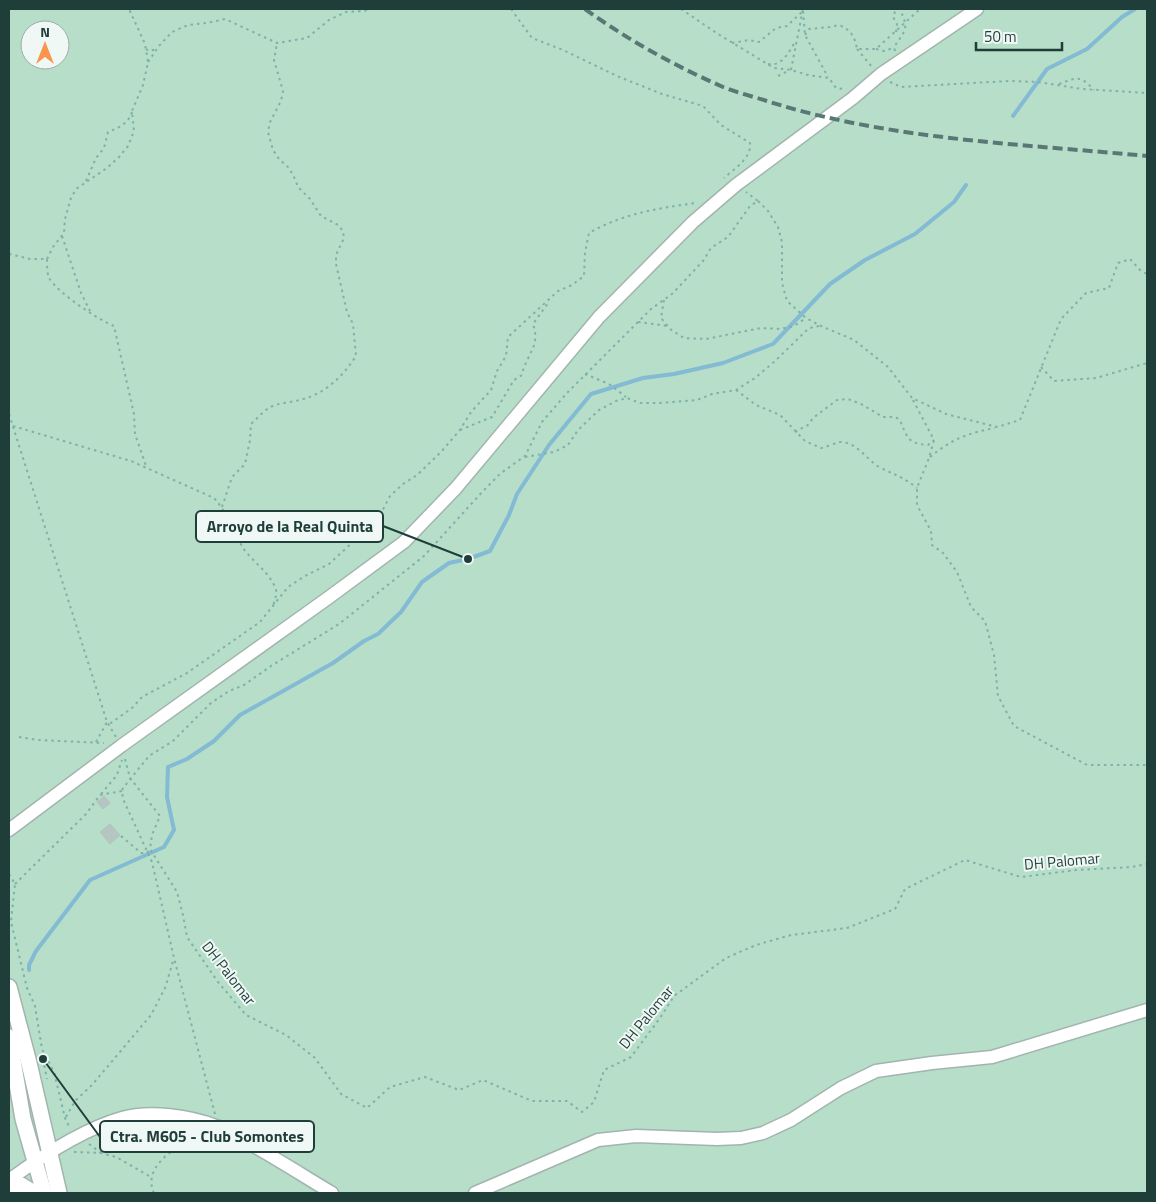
<svg xmlns="http://www.w3.org/2000/svg" width="1156" height="1202" viewBox="0 0 1156 1202" font-family="'Titillium Web',sans-serif">
<style>
.green{fill:#b7dec8;fill-rule:evenodd}
.lines{fill:none;stroke-linecap:round;stroke-linejoin:round}
.stream{stroke:#84bbd4;stroke-width:4}
.building{fill:#b5c6c2;stroke:#b1c5c0}
.minor-casing{stroke:#a2b4b0;stroke-width:15}
.tertiary-casing{stroke:#a2b4b0;stroke-width:18}
.path{stroke:#7eb1a9;stroke-width:2;stroke-dasharray:2.5 4;stroke-linecap:butt}
.minor{stroke:#fff;stroke-width:12}
.tertiary{stroke:#fff;stroke-width:15}
.rail{stroke:#597875;stroke-width:4;stroke-dasharray:10 5;stroke-linecap:butt}
.labels{text-anchor:middle;dominant-baseline:central;stroke-width:4;stroke-linejoin:round;paint-order:stroke}
.street-label{font-size:15px;fill:#1f3d39;stroke:#f0f8f5}
.leader{fill:none;stroke:#1f3d39;stroke-width:2}
.callout-dot{fill:#1f3d39;stroke:#f0f8f5;stroke-width:2}
.callout{fill:#f0f8f5;stroke:#1f3d39;stroke-width:2}
.callout-label{font-size:16px;text-anchor:middle;font-weight:bold;fill:#1f3d39}
</style>
<rect width="100%" height="100%" fill="#dfece8"/>
<path class="green" d="M9 9H1147V1193H9ZM30 30H60V60H30Z"/>
<g class="lines">
<g class="stream">
<polyline points="1013,116 1047,69 1087,49 1122,17 1135,9"/>
<polyline points="29,970 29,965 36,951 90,880 164,847 174,830 167,797 168,767 187,759 214,741 240,715 333,663 364,641 378,634 401,612 422,582 449,563 468,559 490,551 509,515 517,494 549,445 591,394 643,378 674,374 723,363 773,344 830,284 865,260 915,234 954,202 966,185"/>
</g>
</g>
<g class="building">
<polygon points="104,796 110,803 103,809 97,802"/>
<polygon points="110,824 120,835 110,844 100,832"/>
</g>
<g class="lines">
<defs>
<g id="minor">
<polyline points="9,830 121,746 328,598 404,542 456,488 599,317 693,222 736,185 853,98 881,74 977,9"/>
<path d="M9 1180C42 1156 83 1129 122 1118 150 1110 190 1116 216 1126 226 1129 234 1136 243 1140 274 1157 302 1175 332 1193"/>
<polyline points="475,1193 598,1140 636,1136 717,1139 741,1138 763,1133 791,1120 841,1088 876,1071 932,1063 992,1057 1147,1010"/>
</g>
<g id="tertiary">
<polyline points="9,987 29,1063 59,1193"/>
<polyline points="9,1037 23,1119 44,1193"/>
<polyline points="9,1185 21,1185 34,1193"/>
</g>
</defs>
<use href="#minor" class="minor-casing"/>
<use href="#tertiary" class="tertiary-casing"/>
<g class="path">
<path d="M511 9 532 38 563 50 617 76 662 94 703 106 721 125 750 143C752 158 734 169 724 178"/>
<polyline points="681,9 718,34 774,68 791,70 808,75 829,78 836,88 845,89"/>
<polyline points="803,11 805,35 828,77"/>
<polyline points="896,32 897,24 893,17 896,9"/>
<path d="M805 35 809 29 830 27 839 25C851 30 855 37 857 49H876L920 9"/>
<polyline points="732,43 749,40 759,42 776,28 787,26 803,11"/>
<polyline points="146,49 149,51 157,49"/>
<polyline points="857,49 872,67"/>
<polyline points="876,49 884,51 893,48"/>
<path d="M895 51 894 47C906 29 909 30 900 9"/>
<polyline points="148,62 159,46 172,32 188,25 207,23 225,19 277,43 307,38 329,20 346,12 365,11 368,9"/>
<path d="M768 64C782 67 789 52 795 42"/>
<polyline points="791,70 803,9"/>
<polyline points="778,76 788,71"/>
<polyline points="890,82 901,87 1009,81 1038,82 1082,89 1147,93"/>
<path d="M1059 84C1078 77 1080 75 1094 90"/>
<path d="M86 181 96 158 104 148 108 132C120 127 128 124 132 112"/>
<polyline points="758,201 768,211 778,227 782,242 782,283 787,301 806,318 821,326 854,340 888,367 912,398 946,414 997,427 1020,420 1061,319 1086,293 1109,288 1118,263 1130,259 1141,271 1147,274"/>
<polyline points="62,236 81,293 90,311"/>
<path d="M9 254 30 259H47C47 264 47 273 49 278 58 293 97 319 114 326L134 414 135 434 146 466"/>
<polyline points="47,259 53,247 64,233 65,219 71,198 76,189 107,168 119,157 128,146 134,131 132,111 143,85 148,62 145,44 129,9"/>
<polyline points="664,300 661,318 670,329 684,338 706,339 761,328 780,329 794,326 806,318"/>
<polyline points="638,322 668,326"/>
<polyline points="1041,367 1054,381 1096,378 1147,363"/>
<polyline points="585,374 609,384 626,397"/>
<path d="M736 390 756 405 780 415 805 441 821 448C827 447 834 443 840 442 857 442 866 459 879 467 893 474 905 478 917 488"/>
<polyline points="913,400 934,440 929,458 917,488 917,505 931,531 932,545 943,553 957,572 971,607 985,621 994,655 998,696 1014,726 1087,765 1147,765"/>
<polyline points="9,414 107,722 116,737"/>
<path d="M13 426 131 461 214 498C227 512 233 531 243 548 253 562 268 571 275 587 278 593 275 599 273 606"/>
<path d="M460 430 492 417 514 380 522 375C526 354 541 347 533 324L548 303"/>
<path d="M795 432 808 425 813 418 837 400 848 399 861 404 883 417H895L899 419C908 436 905 443 928 445L934 440"/>
<polyline points="525,457 554,452 568,445 578,430 599,410 616,401 627,398 640,403 658,403 697,400 712,394 736,390 755,378 774,362 808,329 813,327 819,326"/>
<path d="M930 457C952 439 968 433 995 428"/>
<path d="M222 507 232 477 245 464 250 440 251 424C257 419 262 412 269 408 278 402 292 403 303 399 326 393 343 376 356 356L353 324 347 312 336 264V255L344 238 343 231 338 225 321 216 310 199 298 187 294 177 289 168 279 159 273 150 268 132 270 122 281 101 283 91 274 60 277 43"/>
<polyline points="19,737 38,740 104,743"/>
<path d="M96 742 107 722 111 723 132 708 142 697 187 673 260 622 288 587 305 576 329 564 378 519 390 496 403 484 417 475 441 452 460 430 471 412 491 390 497 371 506 356 508 337 558 291 572 285 584 276 585 252 589 233C622 214 658 208 696 203"/>
<polyline points="125,759 130,778 160,816 152,835 150,849 177,892 183,915 187,937 218,982 246,1015 286,1035 315,1058 341,1094 367,1108 390,1087 425,1077 459,1090 483,1080 532,1101 567,1101 582,1112 594,1102 604,1070 631,1057 660,1018 674,996 726,958 756,945 791,935 847,928 895,909 905,889 965,860 1021,877 1076,870 1132,867 1147,864"/>
<polyline points="101,794 117,775 122,760"/>
<polyline points="121,836 141,853 147,853 150,849"/>
<polyline points="9,874 15,884 11,922 27,988 35,1006 42,1049 54,1072 65,1118 70,1128"/>
<polyline points="15,884 86,814 100,795 122,791"/>
<polyline points="43,1059 47,1079"/>
<polyline points="215,1114 174,958 152,862 123,799 122,791 123,788 149,756 173,741 211,703 229,691 244,685 271,666 339,624 424,556 483,491 501,473 525,456 542,422 566,394 651,309 672,294 703,261 711,248 728,237 750,206 758,201 746,192"/>
<polyline points="66,1117 75,1101 92,1085 151,1015 165,988 174,958"/>
<polyline points="185,1143 200,1134"/>
<polyline points="89,1144 101,1153"/>
<polyline points="74,1152 101,1153 116,1157 151,1177"/>
<path d="M154 1193C144 1172 165 1154 182 1145 194 1139 205 1149 214 1138"/>
</g>
<use href="#minor" class="minor"/>
<use href="#tertiary" class="tertiary"/>
<path class="rail" d="M585 9C628 40 675 66 723 87 738 93 755 97 770 102 891 140 1022 144 1147 156"/>
</g>
<g class="labels">
<g class="street-label">
<text transform="translate(1062 861) rotate(-5)">DH Palomar</text>
<text transform="translate(229 973) rotate(52)">DH Palomar</text>
<text transform="translate(646 1017) rotate(-51)">DH Palomar</text>
</g>
</g>
<path class="leader" d="M468 559L383 526M43 1059L100 1137"/>
<g class="callout-dot">
<circle cx="468" cy="559" r="5"/>
<circle cx="43" cy="1059" r="5"/>
</g>
<g class="callout">
<rect x="196" y="511" width="187" height="31" rx="5"/>
<rect x="100" y="1121" width="214" height="31" rx="5"/>
</g>
<g class="callout-label">
<text x="290" y="532">Arroyo de la Real Quinta</text>
<text x="207" y="1142">Ctra. M605 - Club Somontes</text>
</g>
<rect width="1156" height="1202" fill="none" stroke="#1f3d39" stroke-width="20"/>
<g transform="translate(45 45)"><circle r="24" fill="#f0f8f5" stroke="#9cadaa"/>
<path d="M0-4L9 19L0 12L-9 19Z" fill="#fa954f"/>
<text y="-8" font-size="14" font-weight="bold" text-anchor="middle" fill="#1f3d39">N</text>
</g>
<path d="M976 42v8h86v-8" fill="none" stroke="#1f3d39" stroke-width="2.5"/>
<text x="984" y="42" font-size="15" fill="#1f3d39" stroke="#f0f8f5" stroke-width="4" paint-order="stroke">50 m</text>
</svg>
